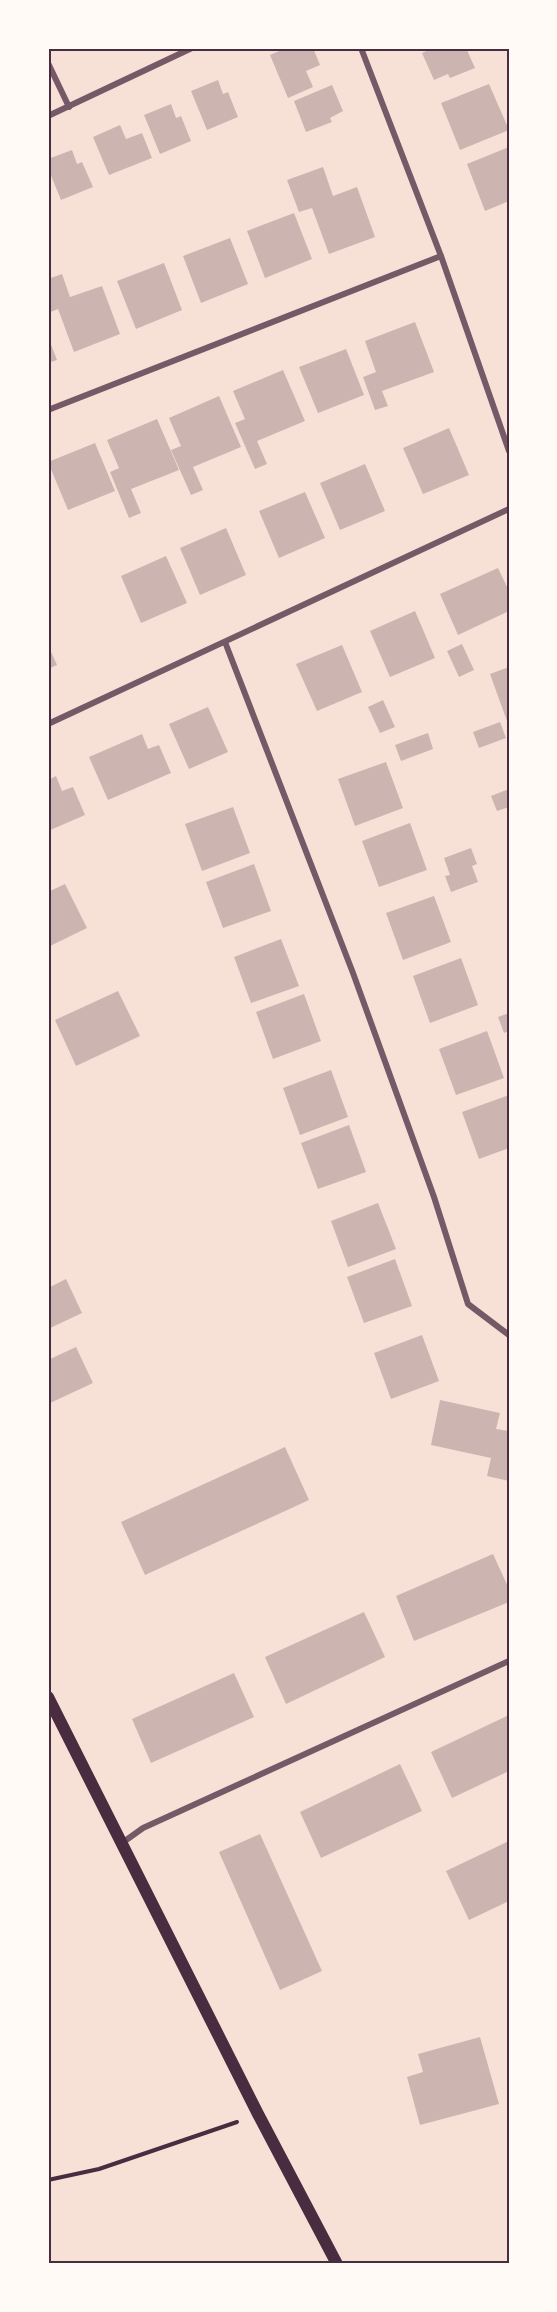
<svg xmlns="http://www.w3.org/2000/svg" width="557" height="2312" viewBox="0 0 557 2312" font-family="Quicksand,sans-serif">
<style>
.building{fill:#ccb4b1}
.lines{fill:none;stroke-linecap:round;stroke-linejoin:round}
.path{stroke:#4a2c40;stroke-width:4}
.minor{stroke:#755966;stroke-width:6}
.secondary{stroke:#4a2c40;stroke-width:12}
.neatline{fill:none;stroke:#4a2c40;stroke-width:2}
</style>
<rect width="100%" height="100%" fill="#f7e1d7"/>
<g class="building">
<polygon points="286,48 313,48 320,65 306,71 313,87 288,98 270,55"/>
<polygon points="433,48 466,48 475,68 450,78 448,74 434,80 422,53"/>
<polygon points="218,80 223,94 228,92 238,117 207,130 191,91"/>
<polygon points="489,84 509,130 460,150 441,103"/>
<polygon points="332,85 343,111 330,118 332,122 306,132 294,101"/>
<polygon points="171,104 176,118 181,116 191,141 160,154 144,115"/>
<polygon points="120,125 126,139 142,133 152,158 109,175 93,137"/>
<polygon points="509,147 509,201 485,211 467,164"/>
<polygon points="72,150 77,164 82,162 93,187 61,200 48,168 48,159"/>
<polygon points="323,167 333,196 357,187 375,237 329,254 312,208 299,212 287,180"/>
<polygon points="294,213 312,259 265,278 247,231"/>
<polygon points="230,238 248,284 201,303 183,256"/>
<polygon points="164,263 182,310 136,329 117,281"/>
<polygon points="62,274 70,297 102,286 120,334 74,352 58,309 48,313 48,279"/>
<polygon points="415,322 434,372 382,391 388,406 375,410 363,377 376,372 365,341"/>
<polygon points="48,337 57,360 48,363"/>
<polygon points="346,349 364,395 318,413 299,367"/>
<polygon points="283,370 305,421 257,441 267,464 255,469 235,423 245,419 233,391"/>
<polygon points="219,396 241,447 193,467 203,490 191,495 171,450 181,446 169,418"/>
<polygon points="157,419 179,470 131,489 141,513 129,518 110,472 119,468 107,440"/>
<polygon points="449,428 469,475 423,494 403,448"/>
<polygon points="95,443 115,491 68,510 48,462"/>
<polygon points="365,464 385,511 340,530 320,483"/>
<polygon points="305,492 325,538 279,558 259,511"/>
<polygon points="226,528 246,575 200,595 180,548"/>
<polygon points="166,556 187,603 141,623 121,576"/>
<polygon points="498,568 509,591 509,611 458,635 440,594"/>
<polygon points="415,611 435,658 390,677 370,631"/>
<polygon points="462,644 474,670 459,677 447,651"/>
<polygon points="48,645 57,665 48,669"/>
<polygon points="342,645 362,692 317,711 296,664"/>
<polygon points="509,667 509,720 507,721 490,674"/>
<polygon points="383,700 395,727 380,733 368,707"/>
<polygon points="208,707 228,752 189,769 169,724"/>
<polygon points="500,722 506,738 479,748 473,732"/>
<polygon points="428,733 433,749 401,761 395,745"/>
<polygon points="142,734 148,749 159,745 171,773 108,800 89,757"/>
<polygon points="386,762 403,808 355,826 338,779"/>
<polygon points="56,776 62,791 73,787 85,815 48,831 48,780"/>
<polygon points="509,789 509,807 497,811 491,796"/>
<polygon points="233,807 250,853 202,871 185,824"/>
<polygon points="410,823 427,870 379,887 362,841"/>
<polygon points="471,848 477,864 472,866 478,882 451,892 445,876 450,875 444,858"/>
<polygon points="254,864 271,911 223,928 206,882"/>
<polygon points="65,884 87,928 48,947 48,892"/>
<polygon points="434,896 451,942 403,960 386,913"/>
<polygon points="281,939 299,986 251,1003 234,957"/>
<polygon points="461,958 478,1005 430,1023 413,976"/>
<polygon points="118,991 140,1036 76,1066 55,1020"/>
<polygon points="304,994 321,1041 273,1059 256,1012"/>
<polygon points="509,1013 509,1031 504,1033 498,1017"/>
<polygon points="487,1031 504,1078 456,1095 439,1049"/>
<polygon points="331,1070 348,1117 300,1135 283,1088"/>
<polygon points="509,1095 509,1148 479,1159 462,1112"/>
<polygon points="349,1125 366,1172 318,1189 301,1143"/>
<polygon points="378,1203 396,1249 348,1267 331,1221"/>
<polygon points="395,1259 412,1306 364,1323 347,1277"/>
<polygon points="66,1279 82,1313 48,1329 48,1288"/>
<polygon points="422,1335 439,1381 391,1399 374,1353"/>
<polygon points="76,1347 93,1383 48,1404 48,1360"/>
<polygon points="440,1400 500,1413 496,1429 509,1431 509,1481 487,1476 491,1458 431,1445"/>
<polygon points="285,1447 309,1500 145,1575 121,1522"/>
<polygon points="493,1554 509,1589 509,1602 414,1641 396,1596"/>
<polygon points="364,1612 385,1657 286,1704 265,1657"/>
<polygon points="234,1673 254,1717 151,1763 132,1719"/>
<polygon points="509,1715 509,1771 452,1798 431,1752"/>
<polygon points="400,1764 422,1811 321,1858 300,1812"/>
<polygon points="260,1834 322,1971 280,1990 219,1852"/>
<polygon points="509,1841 509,1901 469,1920 446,1871"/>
<polygon points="480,2037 499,2104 420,2125 407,2077 423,2072 418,2054"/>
</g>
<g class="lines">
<polyline class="path" points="48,2180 99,2169 237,2122"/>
<g class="minor">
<polyline points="361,48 441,256 509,451"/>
<polyline points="48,63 69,107"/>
<polyline points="48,116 192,48"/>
<polyline points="48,410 441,256"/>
<polyline points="225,642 353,973 434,1197 468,1304 509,1335"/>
<polyline points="48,724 509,509"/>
<polyline points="122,1843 143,1828 509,1661"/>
</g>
<polyline class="secondary" points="48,1697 258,2114 337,2264"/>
</g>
<rect width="557" height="2312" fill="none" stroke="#fffaf5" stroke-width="99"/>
<rect x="50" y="50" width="458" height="2212" class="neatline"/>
</svg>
